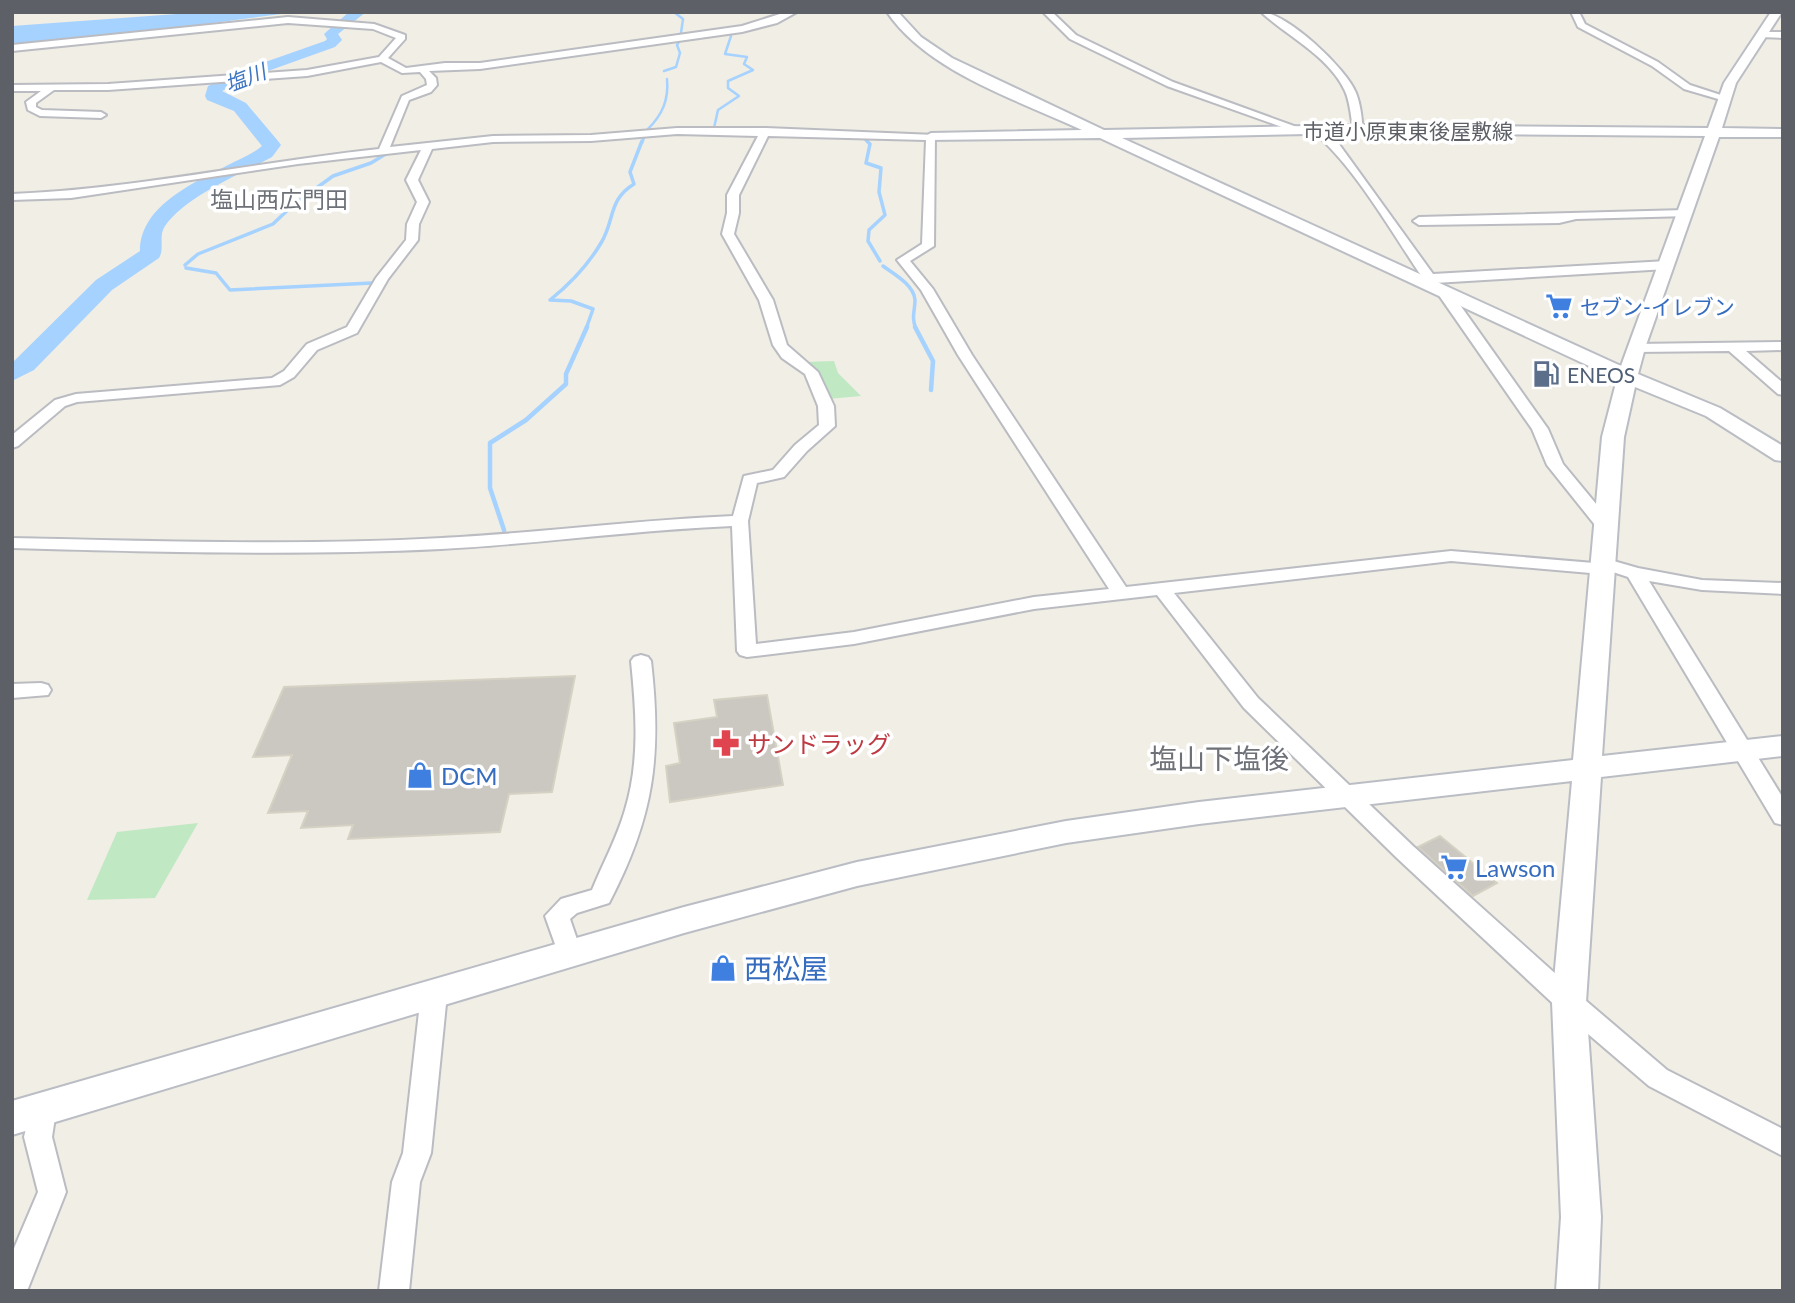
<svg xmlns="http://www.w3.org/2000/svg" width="1795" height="1303" viewBox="0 0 1795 1303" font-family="Lato,'Noto Sans JP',sans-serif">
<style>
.green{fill:#c0e9c3}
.water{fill:#a6d2ff}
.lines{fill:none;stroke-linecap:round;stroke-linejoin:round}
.stream-far2{stroke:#a6d2ff;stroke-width:2.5}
.stream-far1{stroke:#a6d2ff;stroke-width:3.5}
.stream{stroke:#a6d2ff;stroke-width:4.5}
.river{fill:#a6d2ff;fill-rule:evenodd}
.building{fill:#cbc8c2;stroke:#d5d1c3;stroke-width:2}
.street-casing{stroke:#babcc2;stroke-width:4}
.secondary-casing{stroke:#babdc4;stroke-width:4}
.street{fill:#fff;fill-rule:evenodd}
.secondary{fill:#fff;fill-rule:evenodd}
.labels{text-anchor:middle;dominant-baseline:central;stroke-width:7;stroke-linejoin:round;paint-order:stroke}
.far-water-label{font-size:21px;font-style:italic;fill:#3e76c2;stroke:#fff}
.far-street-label{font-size:21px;fill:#5d6066;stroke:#fff}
.far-shop-label{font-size:21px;fill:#366cbe;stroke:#fff;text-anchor:start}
.far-service-label{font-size:21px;fill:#4e5e75;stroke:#fff;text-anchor:start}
.far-quarter-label{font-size:23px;fill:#6e7278;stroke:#fff}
.health-label{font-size:24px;fill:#be3a42;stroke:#fff;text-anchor:start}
.shop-label{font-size:24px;fill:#366cbe;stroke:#fff;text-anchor:start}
.quarter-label{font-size:28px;fill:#6e7278;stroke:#fff}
.near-shop-label{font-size:28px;fill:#366cbe;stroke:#fff;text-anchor:start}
</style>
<rect width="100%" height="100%" fill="#f0eee5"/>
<g class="green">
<polygon points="834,361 838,373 861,396 828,399 804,362"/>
<polygon points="198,823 155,898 87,900 117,832"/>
</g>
<polygon class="water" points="204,12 296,12 109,37 12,46 12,26"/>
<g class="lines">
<g class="stream-far2">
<polyline points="674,12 683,19 681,33"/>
<polyline points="664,71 676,67 680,53 677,45 680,40"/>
<polyline points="714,128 718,110 739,96 728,88 728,81 753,70 744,64 747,57 725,54 731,36 728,31 732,31"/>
<path d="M648 129C662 115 669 100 667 79"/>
<polyline points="862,137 869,143"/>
<polyline points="642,143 645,135"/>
</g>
<g class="stream-far1">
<polyline points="867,141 870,144 866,163 881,168 879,192 885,215 869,230 868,241 880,261"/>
<polyline points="185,265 198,254 273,224 293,205 333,176 371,163 389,152"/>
<path d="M883 266C894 274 914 285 915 300 915 311 911 317 916 329"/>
<polyline points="186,268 216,273 230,290 372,283"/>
<path d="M586 329 593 309 571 301 550 300C570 284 588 265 601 243 615 220 608 200 634 184L630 172 642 141"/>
</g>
<g class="stream">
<polyline points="915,327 933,361 931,390"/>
<polyline points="504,530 490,488 490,443 526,420 566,384 566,374 587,327"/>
</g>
<path class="river" d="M349 12H366L338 34 342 40 335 47 246 79 222 91 246 103 278 141 281 145 272 157C241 174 186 196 165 226 158 236 165 248 159 258L112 290 34 370 12 381V363L96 280 140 251C140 204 198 181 234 162 243 158 254 153 262 146L234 111 207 100 205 96 208 86 234 73 325 41 327 39 324 34Z"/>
</g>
<g class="building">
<polygon points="575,676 552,792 509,794 500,832 348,839 353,825 301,828 308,811 268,813 292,755 253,757 284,687"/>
<polygon points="767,695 783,785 670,802 666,766 680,763 674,723 717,717 714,700"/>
<polygon points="1440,836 1497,883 1473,896 1418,847"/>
</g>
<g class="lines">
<defs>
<g id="street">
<path d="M786 12H797L777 23 742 32 480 69 429 71 436 78 437 85 431 92 409 100 390 147 493 136 591 135 677 128H766L935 135 934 246 910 261 933 289 972 355 1126 587 1451 551 1594 563 1603 558 1638 568 1702 580 1783 583V594L1702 590 1649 581 1783 798V825L1775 823 1628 577 1610 571 1602 574 1451 561 1174 593 1258 698 1413 846 1578 994 1667 1070 1783 1129V1156L1649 1086 1560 1010 1397 858 1244 708 1157 595 1034 609 854 644 747 657 740 655 737 651 732 526C635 530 538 544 441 549 298 556 155 552 12 548V538C155 541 299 546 442 538 539 533 636 520 733 516L744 476 773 470 795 445 819 425 818 406 805 374 782 358 773 345 759 300 722 234 727 213V195L758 136 677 134 591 141 493 142 432 149 418 180 429 202 419 224 418 240 388 279 357 333 317 350 294 377 280 385 77 402 65 406 18 446 12 448V435L55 400 76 394 272 378 284 371 307 344 347 327 376 278 406 240 407 224 417 202 406 180 421 150 298 164 71 198 12 200V194C135 189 257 162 379 149L402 96 427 85 426 79 420 72 402 73 381 62 307 76 108 90H54L36 103V107L42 110 101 112 106 115 101 118 40 116 28 110 26 102 41 91H12V85L108 84 307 70 379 57 396 38 373 29 288 23 12 51V45L288 17 374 24 405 35V39L388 58 406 68 445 63H480L742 26ZM768 136 926 140 922 244 897 260 921 290 958 355 1109 589 1034 597 854 632 756 644 748 521 757 483 784 477 807 451 835 426 834 406 818 372 787 345 773 300 734 234 739 213V195Z"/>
<polygon points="1043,12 1052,12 1076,35 1173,82 1305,130 1296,132 1167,86 1070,39"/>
<path d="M1261 12C1286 12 1347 69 1356 93 1360 103 1363 121 1362 131L1353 129C1351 117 1350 102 1345 91 1329 56 1288 37 1261 12Z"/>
<polygon points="1571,12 1579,12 1585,24 1658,62 1690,85 1730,98 1725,101 1684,89 1652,66 1578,27"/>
<polygon points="1763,32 1783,32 1783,38 1760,37"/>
<path d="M1313 128H1321L1336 140 1433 274 1667 261 1673 265 1667 269 1418 284 1417 281 1422 277C1392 233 1353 164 1313 132Z"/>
<polygon points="1685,210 1691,214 1689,216 1576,219 1559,223 1419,225 1413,221 1419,217"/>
<polygon points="1443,287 1448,288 1548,429 1563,464 1611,522 1614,526 1611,530 1599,530 1547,465 1532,429 1436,291"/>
<polygon points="1783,342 1783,350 1746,351 1783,383 1783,395 1778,394 1729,351 1635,352 1628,348 1635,344"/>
<path d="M641 655 648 657 651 661C662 756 654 817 609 903L577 913 570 919 582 954 579 961 570 964 561 961 545 916 561 899 592 890C603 863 617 838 625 810 640 761 636 711 631 661L634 657Z"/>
<polygon points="41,683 48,685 51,690 48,695 12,698 12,684"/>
<polygon points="434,983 443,987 447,994 431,1153 420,1182 409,1291 379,1291 392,1182 403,1153 421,994 425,987"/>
<polygon points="42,1099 52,1102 56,1111 52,1137 66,1192 27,1291 12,1291 12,1253 38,1192 24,1137 32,1102"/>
</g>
<path id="secondary" d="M887 12H898L921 37 952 58 1104 130 1358 125 1708 128 1724 83 1771 12H1782L1736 83 1722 128 1783 129V137H1719L1645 348 1638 374 1720 408 1783 446V461L1775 460 1706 416 1635 387 1624 437 1602 756 1783 736V756L1601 777 1586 1002 1601 1217 1598 1291H1556L1561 1217 1552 1002 1572 781 1199 824 1066 843 857 886 684 933 12 1135V1101L684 907 857 862 1066 821 1199 802 1573 760 1602 437 1617 379 1100 138 926 140 924 137 931 133 1082 130C1018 100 928 72 887 12ZM1358 133 1705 136 1621 366 1122 138Z"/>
</defs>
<use href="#street" class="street-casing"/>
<use href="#secondary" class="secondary-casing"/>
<use href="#street" class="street"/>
<use href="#secondary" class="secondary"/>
</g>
<defs>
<symbol id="supermarket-bare" viewBox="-9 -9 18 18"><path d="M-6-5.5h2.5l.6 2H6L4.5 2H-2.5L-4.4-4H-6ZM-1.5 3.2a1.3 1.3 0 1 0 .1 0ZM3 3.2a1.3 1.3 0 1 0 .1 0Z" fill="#3f7fe0" stroke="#fff" stroke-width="2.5" paint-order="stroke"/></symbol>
<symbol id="fuel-bare" viewBox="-9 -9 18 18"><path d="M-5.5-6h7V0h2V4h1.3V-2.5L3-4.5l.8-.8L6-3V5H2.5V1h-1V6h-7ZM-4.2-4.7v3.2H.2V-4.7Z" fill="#5c6f8a" stroke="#fff" stroke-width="2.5" paint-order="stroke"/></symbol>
<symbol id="pharmacy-bare" viewBox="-9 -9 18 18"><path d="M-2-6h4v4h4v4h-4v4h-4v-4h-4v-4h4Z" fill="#e0444e" stroke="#fff" stroke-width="2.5" paint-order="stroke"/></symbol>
<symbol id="shop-bare" viewBox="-9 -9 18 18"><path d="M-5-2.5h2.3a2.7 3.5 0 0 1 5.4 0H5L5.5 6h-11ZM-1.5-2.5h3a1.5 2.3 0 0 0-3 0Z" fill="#3f7fe0" stroke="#fff" stroke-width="2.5" paint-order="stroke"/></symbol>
</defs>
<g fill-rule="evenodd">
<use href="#supermarket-bare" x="1540" y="287" width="38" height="38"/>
<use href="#fuel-bare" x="1527" y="355" width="38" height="38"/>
<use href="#pharmacy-bare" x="707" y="724" width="38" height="38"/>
<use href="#shop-bare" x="401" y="756" width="38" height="38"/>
<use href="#supermarket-bare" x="1435" y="848" width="38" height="38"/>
<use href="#shop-bare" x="704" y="949" width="38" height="38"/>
</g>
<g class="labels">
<g class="far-water-label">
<text transform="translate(245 77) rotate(-21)">塩川</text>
</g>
<g class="far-street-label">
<text x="1408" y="130">市道小原東東後屋敷線</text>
</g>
<g class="far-shop-label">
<text x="1580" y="306">セブン-イレブン</text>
</g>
<g class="far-service-label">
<text x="1567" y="374">ENEOS</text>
</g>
<g class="far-quarter-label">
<text x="279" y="199">塩山西広門田</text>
</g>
<g class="health-label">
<text x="747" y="743">サンドラッグ</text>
</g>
<g class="shop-label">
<text x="441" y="775">DCM</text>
<text x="1475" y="867">Lawson</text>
</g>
<g class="quarter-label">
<text x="1219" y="758">塩山下塩後</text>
</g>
<g class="near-shop-label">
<text x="744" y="968">西松屋</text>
</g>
</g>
<rect width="1795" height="1303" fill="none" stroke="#5d6066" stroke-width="28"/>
</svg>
